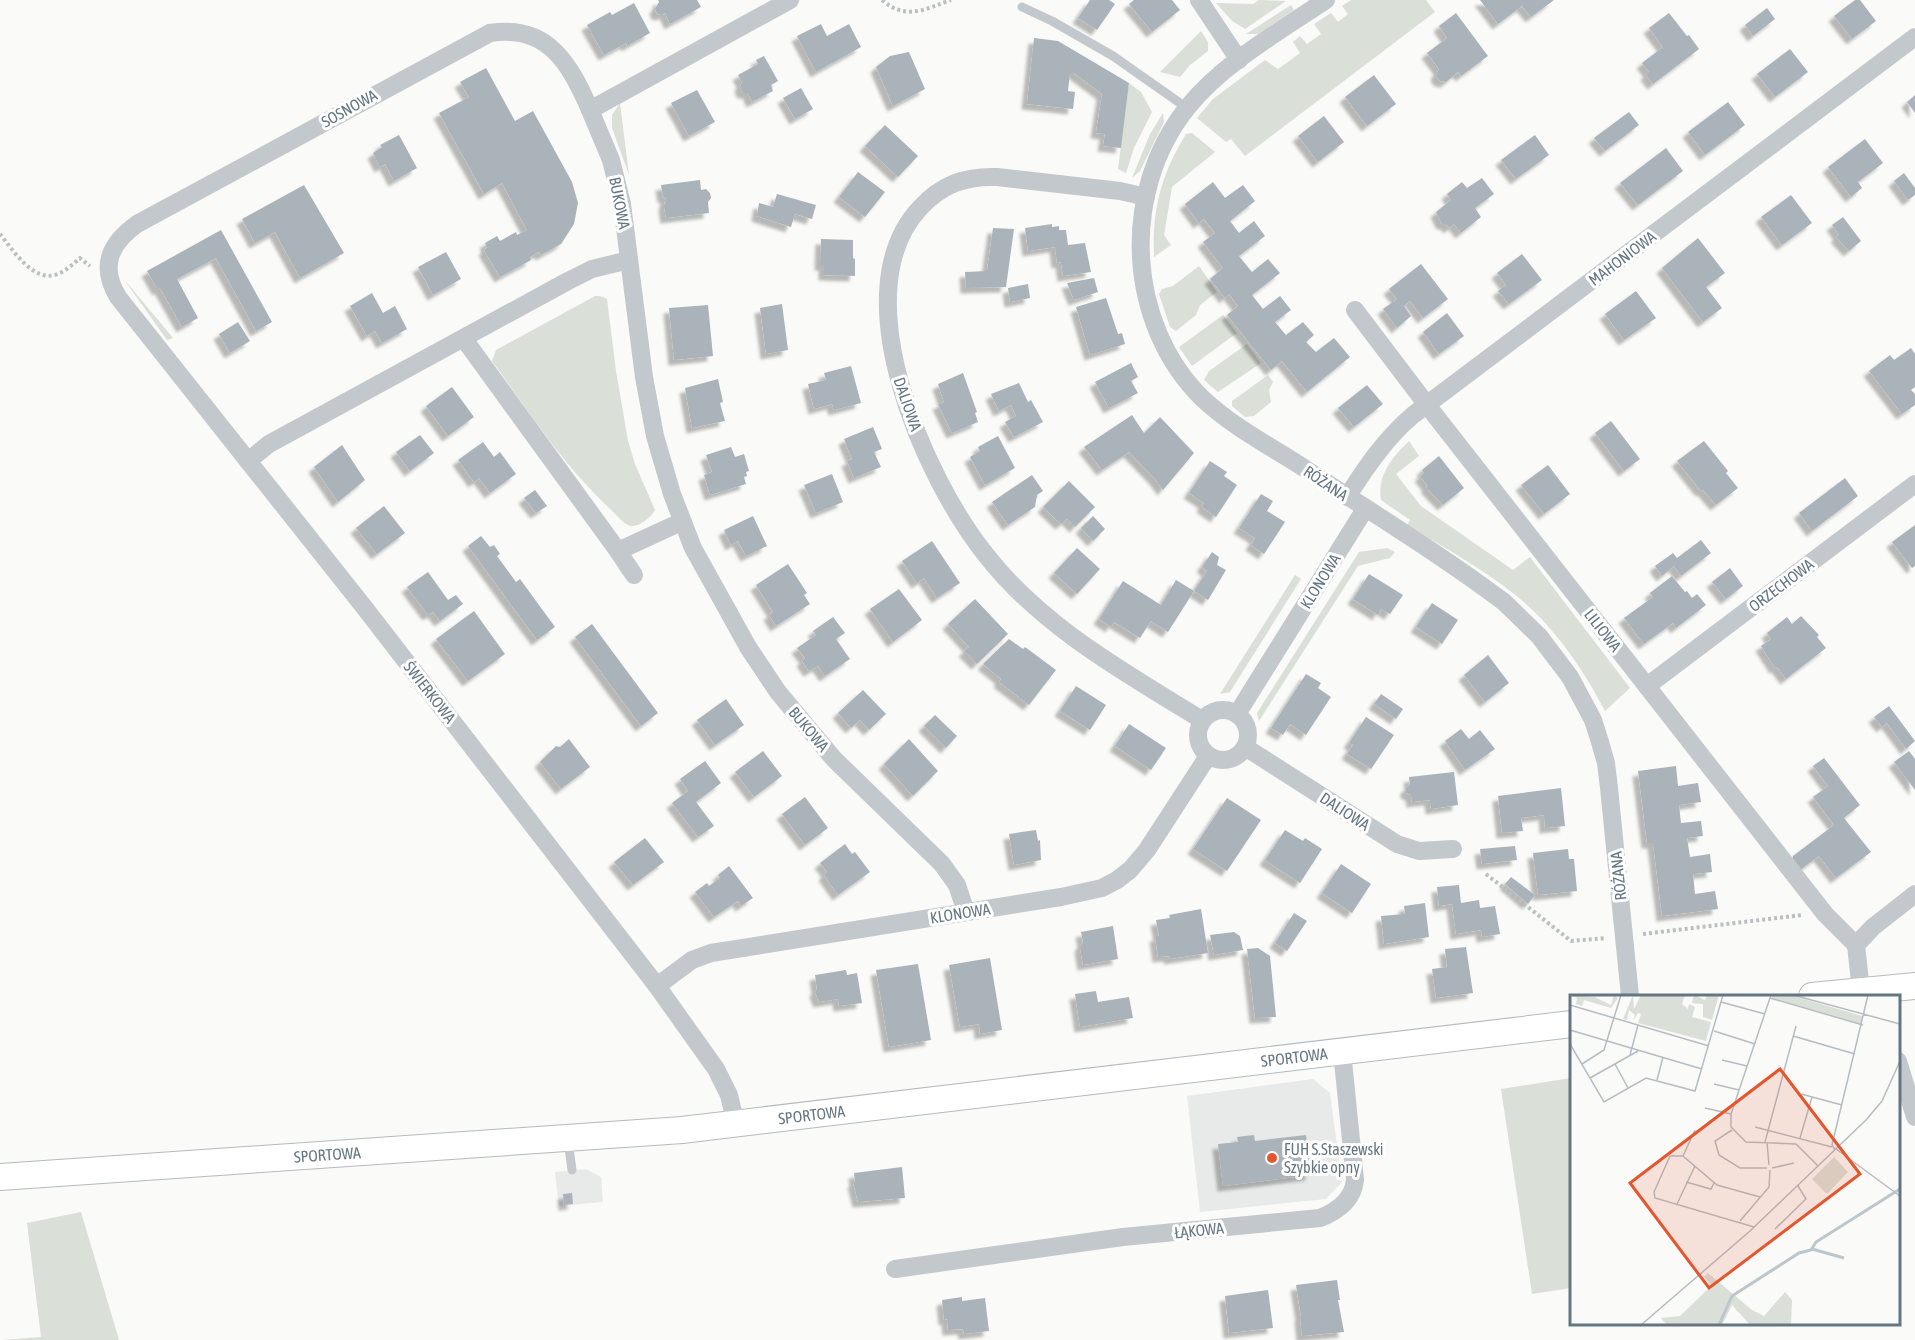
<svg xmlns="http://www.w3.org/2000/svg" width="1915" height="1340" viewBox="0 0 1915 1340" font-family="'Asap Condensed',sans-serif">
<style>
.built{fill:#e8e9e9}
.green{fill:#dadfd7}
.building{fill:#aab3b9;filter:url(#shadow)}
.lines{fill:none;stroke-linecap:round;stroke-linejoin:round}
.secondary-casing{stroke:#b3babf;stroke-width:28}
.path{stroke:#bbbfc2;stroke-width:4;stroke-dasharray:3 3;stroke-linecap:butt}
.lane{stroke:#c3c8cc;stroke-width:9}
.street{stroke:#c3c8cc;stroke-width:18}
.secondary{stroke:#fff;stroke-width:26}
.poi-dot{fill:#e4572e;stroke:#fff;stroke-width:2}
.labels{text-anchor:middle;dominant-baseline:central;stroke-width:6;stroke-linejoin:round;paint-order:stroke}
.street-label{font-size:16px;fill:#657683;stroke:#fff}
.poi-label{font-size:16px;fill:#657683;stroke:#fff;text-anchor:start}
.inset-river{fill:none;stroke:#bbc7cb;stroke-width:3}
.inset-road{fill:none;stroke:#b5bdc2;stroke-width:1.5}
.view{fill:#e4572e;fill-opacity:0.15;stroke:#e4572e;stroke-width:3}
.inset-edge{fill:none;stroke:#657683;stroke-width:3}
</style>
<defs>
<filter id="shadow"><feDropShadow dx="-5.5" dy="5.5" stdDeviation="1.5" flood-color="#0004"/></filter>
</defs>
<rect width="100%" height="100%" fill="#fafaf8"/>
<g class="built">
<polygon points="1313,1079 1330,1093 1342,1182 1326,1199 1200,1212 1187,1096"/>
<polygon points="586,1169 601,1177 603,1202 559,1206 555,1172"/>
</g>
<g class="green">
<polygon points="1259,0 1286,1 1245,29 1232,21 1216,3 1253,4"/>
<polygon points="1351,0 1426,0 1435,12 1245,156 1231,139 1226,142 1197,118 1213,99 1265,60 1278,69 1300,53 1293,42 1300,36 1307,44 1321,34 1314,24 1331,13 1338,22 1348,14 1342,6"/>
<polygon points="1291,5 1294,10 1258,34 1246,34"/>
<polygon points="1201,31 1208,42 1208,51 1190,65 1180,77 1160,72"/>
<polygon points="1129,83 1141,92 1152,112 1134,148 1126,173 1118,169"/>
<polygon points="620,103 629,175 612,128 612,115"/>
<polygon points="1163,113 1164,122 1140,171 1132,178 1150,134"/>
<path d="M1192 133 1215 152 1172 187 1164 235 1171 245 1154 257C1152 209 1161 175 1186 134Z"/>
<polygon points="1199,266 1217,292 1200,305 1196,315 1176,331 1170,327 1159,294 1162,289 1173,286"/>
<polygon points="123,278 173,338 167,340"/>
<path d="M595 296H600L607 299 616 371 628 441 635 464 655 510C653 516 638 528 630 526 622 523 615 513 609 508 563 465 529 412 492 361L496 350Z"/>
<polygon points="1223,315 1237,333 1192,366 1179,347"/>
<polygon points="1247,344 1261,363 1218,392 1204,380 1209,371"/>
<polygon points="1268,375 1273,382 1269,390 1271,402 1254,416 1245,417 1232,406 1232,401"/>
<path d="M1409 441 1419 456 1396 474 1421 506 1513 570 1530 557 1630 688 1605 711C1583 669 1555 628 1519 598 1485 570 1445 548 1407 525L1410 520 1381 500C1377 476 1392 457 1409 441Z"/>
<polygon points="1387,548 1395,552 1390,558 1358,566 1259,721 1257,713 1359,552"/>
<polygon points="1295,575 1301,579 1230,692 1220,694"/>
<polygon points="1571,1078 1571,1288 1532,1294 1501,1089"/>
<polygon points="81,1212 119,1340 2,1340 41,1337 27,1223"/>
</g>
<g class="building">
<polygon points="658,0 697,0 701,7 670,24 665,13 662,15 657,14 655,9 659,2"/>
<polygon points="1090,0 1109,0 1115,4 1097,30 1078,18"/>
<polygon points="1134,0 1172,0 1180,10 1152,32 1129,4"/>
<polygon points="1480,0 1554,0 1531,17 1522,6 1498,24"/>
<polygon points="1855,0 1860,0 1876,21 1852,39 1834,16"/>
<polygon points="634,3 650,33 627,46 626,43 604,55 587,25 610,12 612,15"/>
<polygon points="1767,8 1775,19 1753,36 1745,25"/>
<polygon points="1456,13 1488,56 1461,76 1458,72 1446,82 1440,81 1436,76 1439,69 1427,53 1447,38 1439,26"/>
<polygon points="1669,13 1687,36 1689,35 1699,49 1653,84 1646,75 1649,72 1642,63 1663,47 1649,28"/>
<polygon points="821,24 827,36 849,24 861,47 816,72 797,36"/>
<polygon points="1034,38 1058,41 1129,83 1121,148 1103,146 1105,134 1096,133 1102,94 1074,73 1070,73 1068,91 1075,92 1073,109 1027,104"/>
<polygon points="1790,49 1808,72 1775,97 1757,74"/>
<polygon points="909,52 925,89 893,106 876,67 890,56"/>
<polygon points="764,56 778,81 771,85 773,91 752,102 748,93 743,93 740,87 742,82 738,75 758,64 756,60"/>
<polygon points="486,68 515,121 533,111 572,182 578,203 574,224 561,244 541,255 539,252 530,257 531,260 500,277 484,250 487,248 485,243 497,236 500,241 516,232 517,235 527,230 502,183 484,194 439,113 469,97 460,82"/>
<polygon points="1374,75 1396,104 1367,126 1345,97"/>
<polygon points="801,88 813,109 795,119 783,98"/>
<polygon points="697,90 715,122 689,136 671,103"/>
<polygon points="1915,95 1915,113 1907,102"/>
<polygon points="1728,102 1745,125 1705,155 1688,132"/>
<polygon points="1629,112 1639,125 1605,151 1594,138"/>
<polygon points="1324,116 1344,142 1318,162 1298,136"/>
<polygon points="885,125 918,156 898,177 865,146"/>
<polygon points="399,135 417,168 394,181 385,164 380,167 373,153 382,147 380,145"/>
<polygon points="1535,135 1549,155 1516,179 1501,160"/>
<polygon points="1865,139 1883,163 1858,182 1862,188 1851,197 1828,167"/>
<polygon points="1666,148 1683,171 1638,205 1620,183"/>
<polygon points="858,172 885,192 865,217 839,197"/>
<polygon points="1904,173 1915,188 1915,195 1908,200 1894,181"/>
<polygon points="1482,178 1494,194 1475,208 1481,217 1461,233 1454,224 1449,228 1446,224 1442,224 1436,212 1451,200 1447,194 1462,182 1467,188"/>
<polygon points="700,180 701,190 706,189 710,193 711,198 708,202 709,213 666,218 664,206 666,198 663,197 661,185"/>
<polygon points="1213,182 1225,198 1243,185 1255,201 1230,221 1239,233 1254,221 1265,236 1239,256 1252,272 1268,259 1280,273 1252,295 1263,309 1280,296 1291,310 1275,322 1286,335 1303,322 1314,335 1306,342 1316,352 1334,338 1350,357 1307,392 1282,361 1271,370 1227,315 1238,306 1229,294 1225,298 1210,279 1223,268 1203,242 1215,233 1204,219 1199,223 1185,204"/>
<polygon points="304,185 344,253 300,278 275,232 255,243 242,219"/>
<polygon points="777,194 816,205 812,219 795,214 791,227 757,216 759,203 773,207"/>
<polygon points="1791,195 1812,223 1782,245 1761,217"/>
<polygon points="1843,217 1861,241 1849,251 1836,237 1839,235 1832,225"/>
<polygon points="1052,224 1052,227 1059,226 1059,230 1066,230 1068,245 1085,243 1091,272 1063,276 1061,262 1057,263 1055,247 1028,251 1025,228"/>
<polygon points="993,228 1014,229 1006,287 966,288 965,272 987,271"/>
<polygon points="221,230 272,322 256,331 216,258 177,279 198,318 182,327 160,288 158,290 147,271"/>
<polygon points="1698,238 1725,273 1706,287 1722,308 1703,322 1662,268"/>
<polygon points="821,239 853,240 853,258 855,259 855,276 824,275 824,265 820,265"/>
<polygon points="446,252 461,279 433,295 418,267"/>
<polygon points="1522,254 1542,280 1509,304 1498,291 1506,285 1497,273"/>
<polygon points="1421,264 1448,299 1423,318 1410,301 1404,306 1411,316 1397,328 1383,309 1397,299 1389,289"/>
<polygon points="1094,278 1098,292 1074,300 1067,283"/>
<polygon points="1028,284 1030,298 1010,302 1008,288"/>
<polygon points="1636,291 1656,318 1624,340 1605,314"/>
<polygon points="372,293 383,313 395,306 407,329 382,343 375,331 367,336 350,306"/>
<polygon points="1106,298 1118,334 1122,333 1125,344 1090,355 1076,307"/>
<polygon points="782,304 788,350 766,354 760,308"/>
<polygon points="708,305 713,356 674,360 669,308"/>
<polygon points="1447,313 1464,336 1439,354 1423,332"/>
<polygon points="238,322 250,341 230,353 219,334"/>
<polygon points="1911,348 1915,354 1915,387 1911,390 1915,394 1915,405 1902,414 1869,371 1890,355 1894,360"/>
<polygon points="1131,363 1138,377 1131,381 1138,393 1109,408 1095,382"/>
<polygon points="851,366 861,403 834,410 832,404 814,409 808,384 826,380 824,373"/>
<polygon points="963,373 977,412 975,413 978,422 952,433 938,404 944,402 938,384"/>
<polygon points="718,379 723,402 720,403 725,421 692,428 685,388"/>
<polygon points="1019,383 1028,402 1031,400 1043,422 1014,437 1005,422 1016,416 1011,405 999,411 991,394"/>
<polygon points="1367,385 1383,404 1354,427 1338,408"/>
<polygon points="452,387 474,417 448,436 426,406"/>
<polygon points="1132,415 1144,433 1160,417 1194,453 1163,490 1155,479 1129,452 1102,470 1084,447"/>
<polygon points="1611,421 1640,459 1624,471 1595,433"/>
<polygon points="873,427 882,449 874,452 881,467 854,478 847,461 852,459 844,439"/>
<polygon points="420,435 434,453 410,471 396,452"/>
<polygon points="998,436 1015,468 985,485 970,457 980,451 978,447"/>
<polygon points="1704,441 1728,471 1726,473 1738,488 1716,505 1703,490 1701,491 1677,461"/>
<polygon points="483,442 494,457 500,452 516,474 490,493 479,478 474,482 458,460"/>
<polygon points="342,445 365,480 338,502 314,467"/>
<polygon points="731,447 735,457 744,454 749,471 746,472 747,476 744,477 746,484 710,495 704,475 712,472 706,455"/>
<polygon points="1439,456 1464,488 1443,505 1426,487 1428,486 1420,476 1424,473 1422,470"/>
<polygon points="1210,461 1227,472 1224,476 1237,485 1216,517 1202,507 1204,503 1189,493"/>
<polygon points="1548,465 1570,494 1544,514 1521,485"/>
<polygon points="832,474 843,502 816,513 804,485"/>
<polygon points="1032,475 1043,491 1037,495 1035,507 1008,525 992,502"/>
<polygon points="1845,478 1858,496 1812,531 1799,513"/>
<polygon points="1069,481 1095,507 1075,527 1067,519 1061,524 1043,507"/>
<polygon points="535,490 547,506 536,513 524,498"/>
<polygon points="1261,494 1273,501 1267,511 1285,522 1264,554 1251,545 1255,538 1239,528"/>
<polygon points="384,506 405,533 377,554 356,528"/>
<polygon points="753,516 767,546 746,556 738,541 731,545 724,530"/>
<polygon points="1093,516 1105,529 1093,541 1081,528"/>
<polygon points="1915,525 1915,566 1912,568 1892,542"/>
<polygon points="481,536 490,547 494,545 500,554 497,556 516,582 520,579 555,627 537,640 468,546"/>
<polygon points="1701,540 1711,553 1681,576 1674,566 1662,576 1655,566 1673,553 1677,558"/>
<polygon points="932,541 960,583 937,598 924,578 917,583 902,561"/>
<polygon points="1077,548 1100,569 1077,594 1054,573"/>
<polygon points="1212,552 1219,557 1217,565 1226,570 1208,600 1194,591 1207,571 1202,567"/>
<polygon points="788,564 807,593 804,595 810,604 776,626 769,615 773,612 756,585"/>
<polygon points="1730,568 1743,586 1726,599 1712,582"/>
<polygon points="428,572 448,600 456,595 463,604 440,621 433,612 428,615 407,587"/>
<polygon points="1369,574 1403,595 1390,614 1381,609 1378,615 1353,599"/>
<polygon points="1672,576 1685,592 1687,591 1692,598 1697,594 1706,605 1676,628 1673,623 1644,644 1624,618 1653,597 1650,593"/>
<polygon points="1176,580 1194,591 1168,632 1151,621 1140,638 1114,622 1111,627 1099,619 1123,581 1161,605"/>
<polygon points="899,589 922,620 893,642 870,609"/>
<polygon points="975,599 1008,634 977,664 964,651 969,647 948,624"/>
<polygon points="1432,603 1458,620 1442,644 1416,627"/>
<polygon points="474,611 505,654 468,681 436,639"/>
<polygon points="1801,616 1819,635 1817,637 1826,648 1786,679 1777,667 1775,668 1761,646 1771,639 1767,633 1787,617 1792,624"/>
<polygon points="833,617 845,633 836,639 850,659 825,676 818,666 809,671 802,661 805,658 797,648 816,635 813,631"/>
<polygon points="592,624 658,713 641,726 575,637"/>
<polygon points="1009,639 1023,649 1025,647 1056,670 1029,705 999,682 1001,679 983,664"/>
<polygon points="1488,655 1509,683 1485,702 1464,675"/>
<polygon points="1306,674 1321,683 1318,688 1331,697 1306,735 1290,724 1283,735 1271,728"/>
<polygon points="1076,686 1106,705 1090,730 1060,711"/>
<polygon points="863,690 886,714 869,730 860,720 851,728 838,713"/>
<polygon points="1381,694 1403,709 1396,719 1374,704"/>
<polygon points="726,699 744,725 715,745 697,720"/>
<polygon points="1889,706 1915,741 1906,749 1887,723 1882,727 1874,717"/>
<polygon points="935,715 957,736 946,748 924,726"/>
<polygon points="1366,717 1394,735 1371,769 1347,754 1353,745 1349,743"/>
<polygon points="1129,724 1166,748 1151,770 1115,746"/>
<polygon points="1461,729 1469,739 1480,730 1495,749 1465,770 1445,741"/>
<polygon points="569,739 590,767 561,789 540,762 556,746 560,747"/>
<polygon points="909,739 938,771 913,796 884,764"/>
<polygon points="763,751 782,776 754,797 735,772"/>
<polygon points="1909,751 1915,759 1915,790 1894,762"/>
<polygon points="1824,758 1860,805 1844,818 1871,852 1836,878 1819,856 1800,870 1793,860 1793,856 1834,825 1813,797 1828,786 1813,766"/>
<polygon points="705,761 721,783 696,802 714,826 698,837 672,803 688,791 680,779"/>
<polygon points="1676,766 1678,786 1698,783 1701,802 1679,805 1681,823 1701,821 1703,836 1687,838 1690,857 1710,854 1712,872 1693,874 1695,894 1715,891 1718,909 1662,916 1653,843 1647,843 1638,771"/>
<polygon points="1454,772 1458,805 1431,809 1430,800 1412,802 1411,795 1406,793 1406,788 1410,785 1409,777"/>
<polygon points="1561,788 1565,826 1545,828 1544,815 1521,818 1523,831 1502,833 1498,796"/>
<polygon points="805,797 828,828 805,845 782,814"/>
<polygon points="1227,798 1261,820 1227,871 1193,849"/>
<polygon points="1036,830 1038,841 1040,840 1041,860 1014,865 1009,834"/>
<polygon points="1285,830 1303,841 1305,838 1322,849 1300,883 1265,860"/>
<polygon points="645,838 664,862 633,885 614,862"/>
<polygon points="845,844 852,854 855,852 870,872 838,895 824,875 827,872 820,863"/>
<polygon points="1515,846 1517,860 1482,864 1480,849"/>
<polygon points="1568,849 1569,859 1574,859 1577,891 1538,895 1533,853"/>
<polygon points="1341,864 1371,884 1352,913 1322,893"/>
<polygon points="729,866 753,898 741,906 738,901 714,917 695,892 707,883 709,886 720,878 718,875"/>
<polygon points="1511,877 1535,895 1528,904 1505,884"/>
<polygon points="1459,885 1461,903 1479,900 1480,908 1495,906 1500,934 1482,937 1481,930 1456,934 1452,904 1439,906 1437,887"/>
<polygon points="1425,903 1429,937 1384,944 1381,916 1405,914 1404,906"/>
<polygon points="1201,909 1208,953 1170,959 1169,956 1158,957 1155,936 1159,936 1156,920 1170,918 1169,915"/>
<polygon points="1294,913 1307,921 1287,951 1275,943"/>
<polygon points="1113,926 1118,959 1083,965 1080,947 1083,942 1081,932"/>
<polygon points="1234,932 1240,936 1243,950 1214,955 1210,935"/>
<polygon points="1466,947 1473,993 1436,998 1432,969 1447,967 1445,949"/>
<polygon points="1258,948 1270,956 1276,1017 1255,1018 1247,949"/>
<polygon points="990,958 1002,1030 980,1034 979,1024 960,1027 949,965"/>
<polygon points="918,964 931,1040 889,1047 876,970"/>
<polygon points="846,970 847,975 857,973 862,1003 839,1006 838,999 819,1002 815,992 817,989 815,975"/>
<polygon points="1096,991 1098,1002 1129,997 1133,1018 1080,1027 1075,994"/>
<polygon points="1254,1135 1255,1141 1306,1135 1311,1175 1223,1186 1218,1144 1238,1142 1237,1137"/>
<polygon points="902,1167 905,1198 858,1202 853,1182 855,1182 854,1173"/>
<polygon points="572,1193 573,1204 564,1205 563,1194"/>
<polygon points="1337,1280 1340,1300 1338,1300 1344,1332 1302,1336 1300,1316 1301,1316 1296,1285"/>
<polygon points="1268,1290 1273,1328 1229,1333 1225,1296"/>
<polygon points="962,1297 962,1301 985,1298 989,1331 964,1334 963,1329 948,1330 947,1319 944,1320 942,1300"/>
</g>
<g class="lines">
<defs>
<g id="secondary">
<polyline points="1812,996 1915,986"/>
<path id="s1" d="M0 1177 682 1130 1572 1024"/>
</g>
</defs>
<use href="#secondary" class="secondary-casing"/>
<g class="path">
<path d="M882 0C906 21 925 9 951 0"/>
<path d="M0 234C13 250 35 286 60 273 67 270 74 263 80 258L90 266"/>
<polyline points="1486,874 1571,941 1606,938"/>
<polyline points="1643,934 1802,915"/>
</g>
<g class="lane">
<polyline points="1022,7 1052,21 1113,56 1187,108"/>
<polyline points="568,1140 572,1170"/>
</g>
<g class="street">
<polyline points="790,0 590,110 611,160 622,204 644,377 655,436 672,494 693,548 748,647 778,692 834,759 942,864 957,885 966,912"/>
<polyline points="1199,0 1239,60"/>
<path d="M1326 0C1280 31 1222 64 1187 108 1120 192 1126 324 1203 399 1233 427 1270 446 1304 468 1371 512 1440 554 1504 602L1539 636 1570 677 1593 720 1600 742 1606 763 1609 788 1630 996"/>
<path d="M590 110C570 64 548 24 490 33L137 224C109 244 100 267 118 297L364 607 657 986 716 1069 729 1095 736 1125"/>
<path d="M1146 197 1120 191 997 177C965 176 942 184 920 208 841 292 925 479 986 555 1042 627 1126 673 1202 720"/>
<polyline points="1355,310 1427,405 1825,914 1856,945"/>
<polyline points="464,339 618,551 681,522"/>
<polyline points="248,461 269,444 568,281 592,269 629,260"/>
<path d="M1347 497C1366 467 1386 438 1413 415L1915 37"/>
<polyline points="618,551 634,575"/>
<polyline points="1647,686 1915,484"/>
<circle cx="1223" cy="735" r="25"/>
<polyline points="1237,714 1365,509"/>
<polyline points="1245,747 1397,844 1419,851 1453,849"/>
<polyline points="657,986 692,960 711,953 1061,897 1102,888 1117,880 1130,870 1147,850 1208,756"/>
<polyline points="1861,991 1856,945 1873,927 1915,894"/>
<polyline points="1898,1061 1915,1117"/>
<path d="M895 1269 1123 1237 1320 1218C1338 1211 1353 1200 1355 1180L1342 1051"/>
</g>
<use href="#secondary" class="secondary"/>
</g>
<circle class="poi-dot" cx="1272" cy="1158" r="6"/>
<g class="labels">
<g class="street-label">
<text transform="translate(349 108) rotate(-29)">SOSNOWA</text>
<text transform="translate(620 203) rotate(79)">BUKOWA</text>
<text transform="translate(1622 258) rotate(-37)">MAHONIOWA</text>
<text transform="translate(908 404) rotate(71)">DALIOWA</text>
<text transform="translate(1326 483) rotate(34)">RÓŻANA</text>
<text transform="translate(1320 581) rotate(-58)">KLONOWA</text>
<text transform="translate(1781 585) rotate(-37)">ORZECHOWA</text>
<text transform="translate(1603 630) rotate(52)">LILIOWA</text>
<text transform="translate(430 692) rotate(52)">ŚWIERKOWA</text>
<text transform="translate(809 729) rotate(50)">BUKOWA</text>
<text transform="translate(1345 811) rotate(33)">DALIOWA</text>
<text transform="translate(1618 876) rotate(-96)">RÓŻANA</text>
<text transform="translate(960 913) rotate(-9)">KLONOWA</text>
<text stroke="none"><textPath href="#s1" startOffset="1300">SPORTOWA</textPath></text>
<text stroke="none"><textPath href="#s1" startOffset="814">SPORTOWA</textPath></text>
<text stroke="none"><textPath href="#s1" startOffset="328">SPORTOWA</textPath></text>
<text transform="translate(1199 1230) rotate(-6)">ŁĄKOWA</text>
</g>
<g class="poi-label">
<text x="1284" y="1149">FUH S.Staszewski<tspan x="1284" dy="18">Szybkie opny</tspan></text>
</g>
</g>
<g transform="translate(1570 995)">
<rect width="330" height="330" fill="#fafaf8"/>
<path d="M0 0 25 2 41 10 44 0 48 3 41 13 14 5 12 11 6 9 7 3ZM63 0 64 14 71 0H115L112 9 118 14 119 9 125 12 122 22 141 27 136 46 68 28 71 19 68 18 63 26 65 20 59 15 57 25 53 24ZM124 0 135 5 137 0H149L142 25 133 22V9L122 8ZM203 0H220L292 21V29L202 3ZM264 162 278 177 257 199 242 184ZM138 278 182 315 194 321 215 297 222 305 221 330H180L162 310 152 330H97L91 323 110 321 142 290 134 282Z" fill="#dadfd7"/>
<path class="inset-river" d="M242 254 274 263M149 330 162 301 229 258 241 255 246 247 330 194"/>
<path class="inset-road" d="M201 0 161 119V132L176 147 226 149 248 171M223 0 330 29M200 3 293 30M151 7 195 19M0 10 139 51M0 35 132 74M144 36 185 49M223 41 285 59M0 49 34 107 76 83 125 96 153 0M60 60 68 30M152 65 177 71M12 69 34 55 51 0M45 69 58 93M20 83 68 56M87 85 93 62M144 89 169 95M231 99 272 110M135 113 161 119M185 132 262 152M125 135 113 161 147 190 190 202M162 135 145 146 149 160 170 173H197M230 143 242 102M195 147 226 31M197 147 199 170M266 154 330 201M265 155 262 150 298 0M113 161H100L84 197 85 203 184 232M202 173 224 168M116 187 141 194 144 188M107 209 125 171M170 226 199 192 200 175M205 234 236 204 228 191M71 330 180 236 296 125 312 106 330 66"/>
<path class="view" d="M210 74 290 179 139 293 60 188Z"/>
<rect width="330" height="330" class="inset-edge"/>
</g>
</svg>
